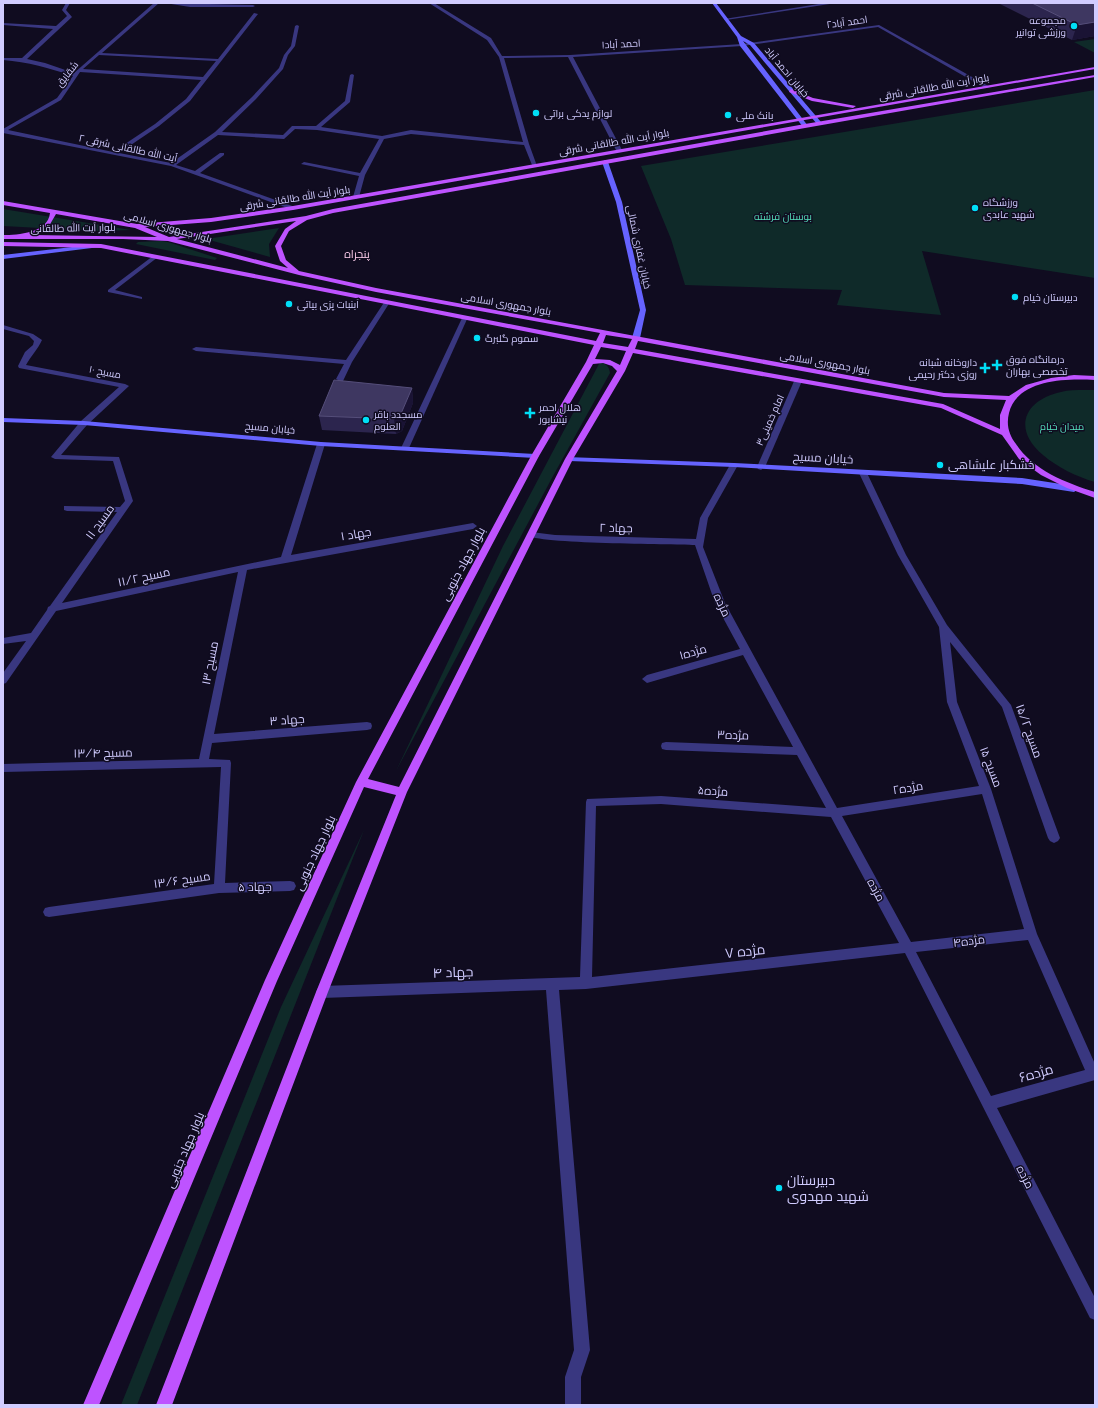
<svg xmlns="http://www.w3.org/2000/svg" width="1098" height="1408" viewBox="0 0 1098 1408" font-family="Raleway,Cairo,sans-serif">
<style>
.green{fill:#0f2a29}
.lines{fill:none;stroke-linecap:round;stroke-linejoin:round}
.street{fill:#393780;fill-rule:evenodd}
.secondary{fill:#6663ff;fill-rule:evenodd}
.primary{fill:#be53ff;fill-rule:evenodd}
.wall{fill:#2c254e}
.shaded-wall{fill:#1a1334}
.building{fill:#3e3761;stroke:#554e7a}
.poi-dot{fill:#00dff7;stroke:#100c20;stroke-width:1.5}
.labels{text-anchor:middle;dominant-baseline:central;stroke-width:3;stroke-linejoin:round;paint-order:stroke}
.far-poi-label{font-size:10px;fill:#d1ccff;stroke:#100c20;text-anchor:start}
.far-street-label{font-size:10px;fill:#d1ccff;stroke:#100c20}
.far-park-label{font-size:10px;fill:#56e0bd;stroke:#100c20}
.far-neighbourhood-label{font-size:11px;fill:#ffceed;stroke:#100c20}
.street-label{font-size:12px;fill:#d1ccff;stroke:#100c20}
.poi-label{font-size:12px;fill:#d1ccff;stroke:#100c20;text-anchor:start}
.near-street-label{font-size:14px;fill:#d1ccff;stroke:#100c20}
.near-poi-label{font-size:14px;fill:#d1ccff;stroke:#100c20;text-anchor:start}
</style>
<rect width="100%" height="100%" fill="#100c20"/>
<g class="green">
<polygon points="1095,39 1095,53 1074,42"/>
<polygon points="1095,90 1095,278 922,251 941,315 837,305 842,290 685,285 671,239 641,166"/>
<polygon points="3,209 131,230 96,231 3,226"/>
<polygon points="279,228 269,244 270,257 206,239"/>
<polygon points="161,241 168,242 217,258 215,260 136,244 138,242"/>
<path d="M600 362C606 364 609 366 610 373L553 476 396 771 503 546Z"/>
<path d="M1085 390H1095V482C1077 477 1057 467 1043 455 1012 429 1024 400 1061 392 1068 390 1077 390 1085 390Z"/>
<polygon points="364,830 137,1405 121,1405 281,1007"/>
</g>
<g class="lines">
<g class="street">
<path d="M66 3H70L66 10 72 17 27 59 45 63 74 73 154 3H159L102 53 218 59 254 13 258 14 190 101 159 126 119 153 171 163 215 132 252 97 279 68 284 55 291 46 295 26 297 25 299 26 295 46 288 55 283 69 256 99 222 132 283 135 292 126H316L345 101 350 75 352 74 354 75 350 102 321 127 382 136 411 130 523 142 499 57 487 40 429 3H434L491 38 502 56 570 55 742 44 879 25 990 87 985 88 878 27 742 46 573 57 622 150 619 152 616 150 568 57 504 58 529 144 537 166 532 165 524 145 411 134 384 139 365 175 359 197 356 199 353 197 359 176 301 164 304 162 360 173 379 139 317 130 295 129 284 139 218 135 176 165 195 171 220 153H224V155L200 173 295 207 296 208 293 210 171 166 3 133V129L57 98 73 76C49 68 28 62 3 60V58H22L53 29 3 25V23L56 26 67 16 62 10ZM99 55 216 61 203 77 83 69ZM80 72 201 80 186 99 155 124 113 152 8 130 61 100Z"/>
<polygon points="165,3 253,5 255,6 253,7 190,7"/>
<polygon points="825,3 836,3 726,20 724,19"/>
<polygon points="153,256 158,257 115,290 142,297 142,299 108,292 108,290"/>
<polygon points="385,301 390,302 352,362 343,381 340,381 336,379 344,364 196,351 192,349 196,347 346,360"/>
<polygon points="463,316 468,317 409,448 405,450 402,450 401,448"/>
<path d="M3 325 33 334 42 340C38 349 31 356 26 365L125 384 129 386 87 425 61 455 119 457 133 501 62 603 281 557 317 444 321 442 325 444 291 555 473 523 477 526 473 529 247 570 214 734 367 722 371 723 372 726 371 729 367 730 212 743 209 759 230 760 231 763 225 883 290 881 294 882 296 886 294 890 290 891 219 893 49 917 45 916 43 912 45 908 49 907 214 884 221 767 3 772V764L199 759 238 572 56 611 6 683 3 684V673L26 641 3 644V638L31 633 47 610 48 607 50 606 117 512 67 511 64 510V506L120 507 125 501 113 461 55 459 51 457 81 421 119 387 19 368 18 366 25 352 33 345 34 341 29 336 3 329Z"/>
<polygon points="795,379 801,379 802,381 765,467 761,470 758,469 757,467"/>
<path d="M731 463H734L738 465 708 518 703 547 725 603 837 808 979 786 947 702 939 627 898 555 859 473 860 471H866L867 473 906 555 947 625 1011 705 1060 838 1058 841 1054 843 1050 841 1048 838 1002 707 950 642 957 702 991 789 1037 934 1095 1064V1080L997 1108 1095 1298V1320L1090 1318 905 953 586 989 559 990 590 1350 581 1377V1405H565V1377L574 1350 546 990 322 998 318 996 316 992 318 988 322 986 580 977 586 802 587 799 661 796 826 808 797 755 666 750 662 749 661 746 662 743 666 742 793 747 743 655 647 683 642 679 647 675 740 649 715 603 695 545C673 544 535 544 527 535L531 532 555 535 696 539 700 518ZM982 794 1024 929 911 942 842 816ZM661 804 831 817 899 943 592 977 596 806ZM1028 940 1085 1070 991 1096 916 952Z"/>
</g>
<g class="secondary">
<polygon points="712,3 716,3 741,36 754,43 821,122 821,124 817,124 750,45 743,41 808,126 803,127 740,46 737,37"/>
<polygon points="605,160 608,162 622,202 646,310 640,338 636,340 632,338 640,310 616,202 602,162"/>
<polygon points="98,244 100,245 100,247 3,259 3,255"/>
<polygon points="3,418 84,421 321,442 535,454 539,456 535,458 321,446 84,425 3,422"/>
<polygon points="566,457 734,463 1022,478 1074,486 1078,489 1074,492 1022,484 734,467 569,461 566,461"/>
</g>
<g class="primary">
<path d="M1095 67V69L293 210 211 222 145 227 169 237 306 216 333 209 805 124 1095 75V77L805 128 333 213 307 220 289 231 281 246 286 260 299 271 376 288 944 393 1009 396 1026 385 1051 378 1074 375 1095 376V380C1067 378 1017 379 1009 413 1006 425 1009 435 1016 444 1033 470 1066 483 1095 492V498L1067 488 1041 475 1019 459 1002 435 941 408 633 353 625 371 573 459 407 792 328 992 172 1405H156L316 992 396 795 364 787 277 981 99 1405H83L265 980 356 782 531 456 586 362 594 345 101 248 3 246V242L101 244 596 341 600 333 376 292 299 275 168 241 123 239H3V235C18 235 48 233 50 213L3 205V201L137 224 211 218 293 206ZM56 214 135 228 157 237 32 235 49 226ZM296 221 285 229 275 246 280 261 288 268 177 239ZM606 335 632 339 628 347 603 343ZM638 341 944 397 1006 400 1000 415V429L943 404 635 349ZM601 347 626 351 620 365 610 360 595 359ZM603 363 612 366 617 371 565 459 399 787 368 779 539 456 593 364Z"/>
<polygon points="791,89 813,98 856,106 853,108 812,101 789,92"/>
</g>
</g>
<g class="wall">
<polygon points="998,3 1095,3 1095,36 1072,40"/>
<polygon points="412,388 413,403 402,431 396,434 322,430 319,416"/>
</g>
<g class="shaded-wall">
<polygon points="1095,22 1095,36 1072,40 1077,25"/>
<polygon points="412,388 413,403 402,431 396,434 394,419"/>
</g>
<g class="building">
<polygon points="1032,3 1095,3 1095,22 1077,25"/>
<polygon points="334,380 412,388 400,416 394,419 319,416"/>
</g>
<g class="poi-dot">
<circle cx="1074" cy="26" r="4"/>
<circle cx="536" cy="113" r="4"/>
<circle cx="728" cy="115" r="4"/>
<circle cx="975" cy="208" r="4"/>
<circle cx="1015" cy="297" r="4"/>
<circle cx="289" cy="304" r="4"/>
<circle cx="477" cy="338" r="4"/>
<path d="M995 359h4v4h4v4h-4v4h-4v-4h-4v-4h4z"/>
<path d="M983 362h4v4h4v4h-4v4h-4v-4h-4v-4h4z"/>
<path d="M528 407h4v4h4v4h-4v4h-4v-4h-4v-4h4z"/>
<circle cx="366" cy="420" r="4"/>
<circle cx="940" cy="465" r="4"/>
<circle cx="779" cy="1188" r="4"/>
</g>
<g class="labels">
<g class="far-poi-label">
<text x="1066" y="20" text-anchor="end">مجموعه<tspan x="1066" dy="12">ورزشی توانیر</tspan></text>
<text x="544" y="113">لوازم یدکی براتی</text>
<text x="736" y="115">بانک ملی</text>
<text x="983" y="202">ورزشگاه<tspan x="983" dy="12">شهید عابدی</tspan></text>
<text x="1023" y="297">دبیرستان خیام</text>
<text x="297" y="304">آبنبات پزی بیاتی</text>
<text x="485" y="338">سموم گلبرگ</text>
<text x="1006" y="359">درمانگاه فوق<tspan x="1006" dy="12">تخصصی بهاران</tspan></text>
<text x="977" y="362" text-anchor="end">داروخانه شبانه<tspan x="977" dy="12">روزی دکتر رحیمی</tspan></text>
<text x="539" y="407">هلال احمر<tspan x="539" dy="12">نیشابور</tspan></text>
<text x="374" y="414">مسجدد باقر<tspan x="374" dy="12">العلوم</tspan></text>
</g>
<g class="far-street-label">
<text transform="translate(847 22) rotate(-8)">احمد آباد۲</text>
<text transform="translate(621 44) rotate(-3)">احمد آباد۱</text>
<text transform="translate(787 72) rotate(50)">خیابان احمد آباد</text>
<text transform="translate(67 74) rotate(-52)">شقایق</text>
<text transform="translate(934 87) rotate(-10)">بلوار آیت الله طالقانی شرقی</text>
<text transform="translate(614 142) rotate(-10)">بلوار آیت الله طالقانی شرقی</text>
<text transform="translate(128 148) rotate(12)">آیت الله طالقانی شرقی ۲</text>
<text transform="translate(295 198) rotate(-9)">بلوار آیت الله طالقانی شرقی</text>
<text transform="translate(168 227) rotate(16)">بلوار جمهوری اسلامی</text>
<text transform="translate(73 228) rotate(-1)">بلوار آیت الله طالقانی</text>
<text transform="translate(639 247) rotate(78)">خیابان غفاری شمالی</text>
<text transform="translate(506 304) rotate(10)">بلوار جمهوری اسلامی</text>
<text transform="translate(825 363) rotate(10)">بلوار جمهوری اسلامی</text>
<text transform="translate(105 372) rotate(11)">مسیح ۱۰</text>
<text transform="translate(770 420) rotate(-66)">امام خمینی۳</text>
<text transform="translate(270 428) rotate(5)">خیابان مسیح</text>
</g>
<g class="far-park-label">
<text x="783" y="216">بوستان فرشته</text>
<text x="1062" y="426">میدان خیام</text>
</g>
<g class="far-neighbourhood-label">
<text x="357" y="254">پنجراه</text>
</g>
<g class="street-label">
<text transform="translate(823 458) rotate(3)">خیابان مسیح</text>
<text transform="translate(100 522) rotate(-54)">مسیح ۱۱</text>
<text transform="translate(616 528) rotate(1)">جهاد ۲</text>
<text transform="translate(356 534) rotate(-10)">جهاد ۱</text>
<text transform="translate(463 564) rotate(-62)">بلوار جهاد جنوبی</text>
<text transform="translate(144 577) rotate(-12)">مسیح ۱۱/۲</text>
<text transform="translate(722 605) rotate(65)">مژده</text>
<text transform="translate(693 652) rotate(-16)">مژده۱</text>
<text transform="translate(210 663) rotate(-79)">مسیح ۱۳</text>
<text transform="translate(287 720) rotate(-4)">جهاد ۳</text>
<text transform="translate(1029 731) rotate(70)">مسیح ۱۵/۲</text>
<text transform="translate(733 735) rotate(2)">مژده۳</text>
<text transform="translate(103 753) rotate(-1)">مسیح ۱۳/۴</text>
<text transform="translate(991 767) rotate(69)">مسیح ۱۵</text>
<text transform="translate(908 788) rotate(-9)">مژده۲</text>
<text transform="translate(713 791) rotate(4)">مژده۵</text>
<text transform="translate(315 853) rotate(-65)">بلوار جهاد جنوبی</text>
<text transform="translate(182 880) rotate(-8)">مسیح ۱۳/۶</text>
<text transform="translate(255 887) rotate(-1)">جهاد ۵</text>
<text transform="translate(876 890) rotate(61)">مژده</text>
<text transform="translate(969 941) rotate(-7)">مژده۴</text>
<text transform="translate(185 1150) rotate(-67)">بلوار جهاد جنوبی</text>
<text transform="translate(1025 1177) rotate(63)">مژده</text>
</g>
<g class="poi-label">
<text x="948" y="465">خشکبار علیشاهی</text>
</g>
<g class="near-street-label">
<text transform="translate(745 951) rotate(-6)">مژده ۷</text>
<text transform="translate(453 972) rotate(-2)">جهاد ۴</text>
<text transform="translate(1036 1073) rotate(-16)">مژده۶</text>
</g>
<g class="near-poi-label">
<text x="787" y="1180">دبیرستان<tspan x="787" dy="16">شهید مهدوی</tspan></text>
</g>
</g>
<rect width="1098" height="1408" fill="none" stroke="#d1ccff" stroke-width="8"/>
</svg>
